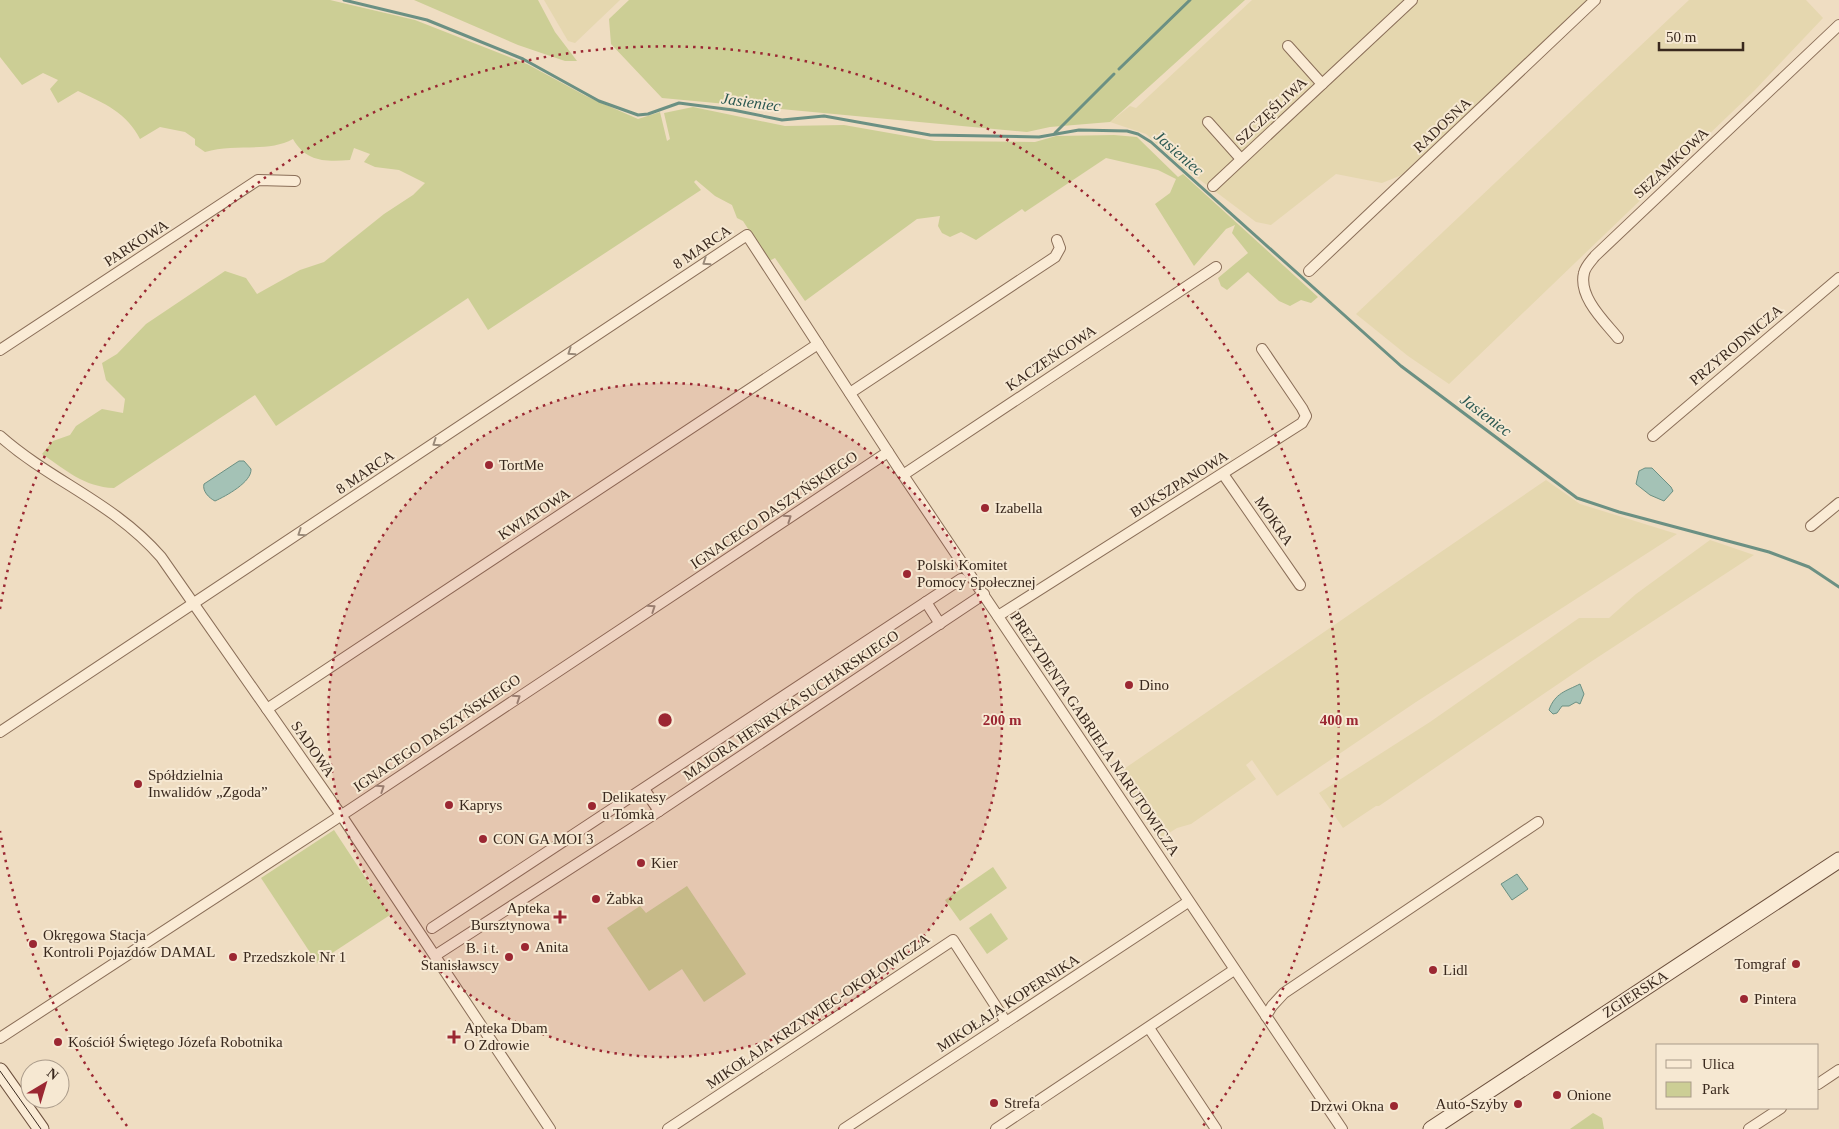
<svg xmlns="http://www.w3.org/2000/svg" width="1839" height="1129" viewBox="0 0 1839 1129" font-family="Georgia,serif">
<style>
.farmland{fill:#e5d7af}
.green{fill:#ccce95}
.water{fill:#a4c2b6;stroke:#6b9083}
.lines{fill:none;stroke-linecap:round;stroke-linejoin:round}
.stream{stroke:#6b9083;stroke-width:3}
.street-casing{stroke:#8a6e58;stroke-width:12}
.secondary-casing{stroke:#6b4f3c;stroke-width:17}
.street{stroke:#faebd5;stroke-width:10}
.secondary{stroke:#faebd5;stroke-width:15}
.tram{stroke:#39281d;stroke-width:1}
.oneway{stroke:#9a8a79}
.ring{fill:none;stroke:#9b2732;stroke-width:2.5;stroke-dasharray:2.5 5}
.poi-dot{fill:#9b2732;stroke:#f6e8d2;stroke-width:2}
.labels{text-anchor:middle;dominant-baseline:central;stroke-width:4;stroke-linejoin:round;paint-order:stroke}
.street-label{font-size:15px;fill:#39281d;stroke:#f6e8d2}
.poi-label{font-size:15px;fill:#39281d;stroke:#f6e8d2;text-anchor:start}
.water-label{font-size:16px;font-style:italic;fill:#2c5952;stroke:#f6e8d2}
.centre{fill:#9b2732;stroke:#f6e8d2;stroke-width:2.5}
.ring-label{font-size:15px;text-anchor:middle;font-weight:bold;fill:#9b2732;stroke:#f6e8d2;stroke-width:4;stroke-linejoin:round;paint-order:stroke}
</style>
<rect width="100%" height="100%" fill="#efddc2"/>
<g class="farmland">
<polygon points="544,0 620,0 575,43 568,41"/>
<polygon points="1252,0 1602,0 1429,164 1382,183 1336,174 1271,225 1256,222 1180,165 1146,134 1110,122 1130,106 1136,108"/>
<polygon points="1689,0 1806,0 1823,18 1754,91 1449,384 1408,356 1356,314"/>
<polygon points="1546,480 1580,504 1677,534 1416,702 1277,796 1252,760 1246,765 1256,779 1191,824 1177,828 1161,838 1118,773"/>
<polygon points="1710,540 1754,555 1589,663 1379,806 1376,806 1343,828 1319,793 1430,722 1579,618 1609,618 1636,594"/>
</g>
<g class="green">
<path d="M0 0H330L415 20 527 64 586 96 638 119 660 112 667 141 670 139 664 113 693 107 785 126 844 125 935 141 1035 142 1056 136 1114 135 1137 137 1178 177 1183 174 1318 297 1311 303 1301 300 1290 306 1279 301 1248 272 1227 290 1221 286 1218 278 1248 253 1232 233 1235 225 1226 229 1194 266 1155 204 1170 193 1176 179 1158 170 1106 158 1025 212 1022 209 976 240 961 232 950 237 942 233 938 226 940 216 917 219 805 301 775 258 769 261 743 221 737 218 732 205 715 196 696 180 694 182 701 190 488 330 468 298 276 426 255 395 114 488C84 487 66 470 42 454L53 441 70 435 76 426 102 409 123 413 125 399 106 380 102 363 117 354 146 324 225 271 246 278 257 294 300 270 324 262 384 214 413 195 425 183 399 170 375 167 364 162 370 154 354 148 350 160C326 162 306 162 293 139 268 153 234 143 205 152L195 145V139L185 132 160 127 140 139C127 113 104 103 78 91L58 103 50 89 58 80 43 73 22 85 0 57Z"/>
<polygon points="414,0 538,0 555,32 577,61 565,61 518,45"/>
<polygon points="629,0 1245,0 1110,122 1050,127 1027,132 662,98 611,44 609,19"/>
<polygon points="334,830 390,915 317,963 261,878"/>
<polygon points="993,867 1007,888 960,921 945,900"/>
<polygon points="687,886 746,974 704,1002 682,969 649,991 607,928 640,906 646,913"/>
<polygon points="991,913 1008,939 987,954 969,928"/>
<polygon points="1593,1113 1602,1118 1604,1129 1570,1129"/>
</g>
<g class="water">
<path d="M239 461H244L251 469C252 482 226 496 215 501 209 498 202 491 204 484Z"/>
<polygon points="1645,468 1652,468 1671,487 1673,491 1664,501 1650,495 1636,484 1639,471"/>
<path d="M1580 684 1584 694 1580 704 1576 702 1569 706H1562L1557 713 1553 714 1549 710C1555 693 1566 691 1580 684Z"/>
<polygon points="1517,874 1528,889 1512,900 1501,884"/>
</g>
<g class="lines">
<g class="stream">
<polyline points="344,0 427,20 523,59 599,101 638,115 648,114 679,103 733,110 782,120 824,116 930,135 1039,137 1079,130 1127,131 1138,134 1151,142 1401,366 1577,498 1619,512 1769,552 1809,567 1839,587"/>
<polyline points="1119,69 1190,0"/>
<polyline points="1055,133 1114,74"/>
</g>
<defs>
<g id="street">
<polyline points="1288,46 1322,84"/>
<polyline points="1208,122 1241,159"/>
<polyline points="1213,186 1412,0"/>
<polyline points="1309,271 1595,0"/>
<path d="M1618 338C1605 322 1578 297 1584 273 1585 267 1591 261 1595 256L1839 25"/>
<polyline points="0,350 258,180 295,181"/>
<polyline points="850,393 1055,257 1060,248 1057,240"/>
<path d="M0 436C52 482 113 502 161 557L341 815 550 1129"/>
<polyline points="1653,436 1839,278"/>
<polyline points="1223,474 1300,585"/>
<polyline points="903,475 1216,267"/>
<polyline points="1811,526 1839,503"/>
<polyline points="926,602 940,624"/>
<polyline points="998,616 1302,423 1306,416 1302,408 1262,349"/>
<polyline points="267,709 818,344"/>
<polyline points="0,732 747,235 903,475 1342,1129"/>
<polyline points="644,789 659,811"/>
<polyline points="432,928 961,579"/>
<polyline points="436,955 659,811 984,594"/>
<polyline points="1266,1016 1272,1006 1284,993 1538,822"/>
<polyline points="1149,1028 1216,1129"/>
<polyline points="0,1038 351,809 888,452"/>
<polyline points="1818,1084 1839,1070"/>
<polyline points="668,1129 953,940 1006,1022"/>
<polyline points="844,1129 1188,902"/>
<polyline points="996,1129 1234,970"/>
<polyline points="1749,1129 1781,1108"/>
</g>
<g id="secondary">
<polyline points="0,1071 41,1129"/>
<polyline points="1431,1129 1839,860"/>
</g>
</defs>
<use href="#street" class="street-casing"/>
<use href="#secondary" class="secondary-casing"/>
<use href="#street" class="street"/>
<use href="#secondary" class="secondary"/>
<polyline class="tram" points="0,1071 41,1129"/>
</g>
<defs><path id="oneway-chevron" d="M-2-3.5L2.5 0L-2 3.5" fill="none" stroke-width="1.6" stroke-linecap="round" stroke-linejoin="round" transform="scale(1.25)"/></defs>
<g class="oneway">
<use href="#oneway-chevron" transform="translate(706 262) rotate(146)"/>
<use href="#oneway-chevron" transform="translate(571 352) rotate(146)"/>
<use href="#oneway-chevron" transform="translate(436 443) rotate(146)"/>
<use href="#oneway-chevron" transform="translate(788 518) rotate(-34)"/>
<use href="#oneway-chevron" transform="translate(301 533) rotate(146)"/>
<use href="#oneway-chevron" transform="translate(652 608) rotate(-34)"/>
<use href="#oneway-chevron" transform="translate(517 698) rotate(-34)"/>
<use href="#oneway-chevron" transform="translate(381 788) rotate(-34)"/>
</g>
<circle cx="665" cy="720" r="337" fill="#9b2732" fill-opacity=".12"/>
<g class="ring">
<circle cx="665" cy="720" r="337"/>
<path d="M127 1126A674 674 0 0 1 0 831M0 609A674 674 0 1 1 1203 1126"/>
</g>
<g class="poi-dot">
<circle cx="489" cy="465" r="5"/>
<circle cx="985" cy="508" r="5"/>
<circle cx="907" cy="574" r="5"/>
<circle cx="1129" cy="685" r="5"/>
<circle cx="138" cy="784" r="5"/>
<circle cx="449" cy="805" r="5"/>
<circle cx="592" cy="806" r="5"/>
<circle cx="483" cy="839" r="5"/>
<circle cx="641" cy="863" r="5"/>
<circle cx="596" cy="899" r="5"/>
<path d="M557.5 909.5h5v5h5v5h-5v5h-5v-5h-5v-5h5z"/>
<circle cx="33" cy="944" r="5"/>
<circle cx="525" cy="947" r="5"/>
<circle cx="233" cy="957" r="5"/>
<circle cx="509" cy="957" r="5"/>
<circle cx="1796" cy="964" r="5"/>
<circle cx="1433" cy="970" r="5"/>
<circle cx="1744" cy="999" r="5"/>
<path d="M451.5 1029.5h5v5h5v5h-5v5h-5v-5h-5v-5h5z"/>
<circle cx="58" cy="1042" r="5"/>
<circle cx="1557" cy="1095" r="5"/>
<circle cx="994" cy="1103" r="5"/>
<circle cx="1518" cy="1104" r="5"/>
<circle cx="1394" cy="1106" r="5"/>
</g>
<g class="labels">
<g class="street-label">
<text transform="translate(1271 111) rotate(-43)">SZCZĘŚLIWA</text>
<text transform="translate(1442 125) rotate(-43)">RADOSNA</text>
<text transform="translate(1671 163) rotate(-43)">SEZAMKOWA</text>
<text transform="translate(136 243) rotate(-33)">PARKOWA</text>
<text transform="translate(702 247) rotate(-34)">8 MARCA</text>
<text transform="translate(1736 345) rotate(-40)">PRZYRODNICZA</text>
<text transform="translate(1051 358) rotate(-34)">KACZEŃCOWA</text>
<text transform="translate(365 472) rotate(-34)">8 MARCA</text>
<text transform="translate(1179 484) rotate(-32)">BUKSZPANOWA</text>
<text transform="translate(774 510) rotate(-34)">IGNACEGO DASZYŃSKIEGO</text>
<text transform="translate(534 514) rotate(-33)">KWIATOWA</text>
<text transform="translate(1274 521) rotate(55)">MOKRA</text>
<text transform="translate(791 705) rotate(-34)">MAJORA HENRYKA SUCHARSKIEGO</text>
<text transform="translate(437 733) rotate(-34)">IGNACEGO DASZYŃSKIEGO</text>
<text transform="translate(1095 734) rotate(56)">PREZYDENTA GABRIELA NARUTOWICZA</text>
<text transform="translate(313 749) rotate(55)">SADOWA</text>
<text transform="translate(1635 994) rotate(-33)">ZGIERSKA</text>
<text transform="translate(1008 1003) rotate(-33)">MIKOŁAJA KOPERNIKA</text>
<text transform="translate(818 1011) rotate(-34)">MIKOŁAJA KRZYWIEC-OKOŁOWICZA</text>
</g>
<g class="poi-label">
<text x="499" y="465">TortMe</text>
<text x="995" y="508">Izabella</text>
<text x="917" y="565">Polski Komitet<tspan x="917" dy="17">Pomocy Społecznej</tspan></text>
<text x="1139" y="685">Dino</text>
<text x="148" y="775">Spółdzielnia<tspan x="148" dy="17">Inwalidów „Zgoda”</tspan></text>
<text x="602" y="797">Delikatesy<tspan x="602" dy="17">u Tomka</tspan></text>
<text x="459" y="805">Kaprys</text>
<text x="493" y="839">CON GA MOI 3</text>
<text x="651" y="863">Kier</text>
<text x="606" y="899">Żabka</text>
<text x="550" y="908" text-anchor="end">Apteka<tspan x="550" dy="17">Bursztynowa</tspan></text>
<text x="43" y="935">Okręgowa Stacja<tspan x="43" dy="17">Kontroli Pojazdów DAMAL</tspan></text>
<text x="535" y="947">Anita</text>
<text x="499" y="948" text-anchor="end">B. i t.<tspan x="499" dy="17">Stanisławscy</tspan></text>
<text x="243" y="957">Przedszkole Nr 1</text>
<text x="1786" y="964" text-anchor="end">Tomgraf</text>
<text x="1443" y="970">Lidl</text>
<text x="1754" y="999">Pintera</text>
<text x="464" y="1028">Apteka Dbam<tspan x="464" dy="17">O Zdrowie</tspan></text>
<text x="68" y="1042">Kościół Świętego Józefa Robotnika</text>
<text x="1567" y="1095">Onione</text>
<text x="1004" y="1103">Strefa</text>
<text x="1508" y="1104" text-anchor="end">Auto-Szyby</text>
<text x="1384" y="1106" text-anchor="end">Drzwi Okna</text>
</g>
<g class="water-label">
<text transform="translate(751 102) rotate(8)">Jasieniec</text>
<text transform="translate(1179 153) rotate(41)">Jasieniec</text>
<text transform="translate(1486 415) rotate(37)">Jasieniec</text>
</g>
</g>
<circle cx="665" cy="720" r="8" class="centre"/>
<g class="ring-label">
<text x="1002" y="725">200 m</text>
<text x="1339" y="725">400 m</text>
</g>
<rect x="1656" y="1044" width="162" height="65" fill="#f6e8d2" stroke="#aa9b8a"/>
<rect x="1666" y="1060" width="25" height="8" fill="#faebd5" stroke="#aa9b8a"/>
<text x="1702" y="1069" font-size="15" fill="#39281d">Ulica</text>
<rect x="1666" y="1082" width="25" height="15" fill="#ccce95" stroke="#aa9b8a"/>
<text x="1702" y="1094" font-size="15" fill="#39281d">Park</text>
<g transform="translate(45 1084) rotate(38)"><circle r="24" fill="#f6e8d2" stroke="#aa9b8a"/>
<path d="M0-4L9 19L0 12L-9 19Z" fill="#9b2732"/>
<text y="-8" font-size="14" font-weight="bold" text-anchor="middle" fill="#39281d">N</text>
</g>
<path d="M1659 42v8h84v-8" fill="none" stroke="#39281d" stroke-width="2.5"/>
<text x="1666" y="42" font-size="15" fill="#39281d" stroke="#f6e8d2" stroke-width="4" paint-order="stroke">50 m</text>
</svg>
